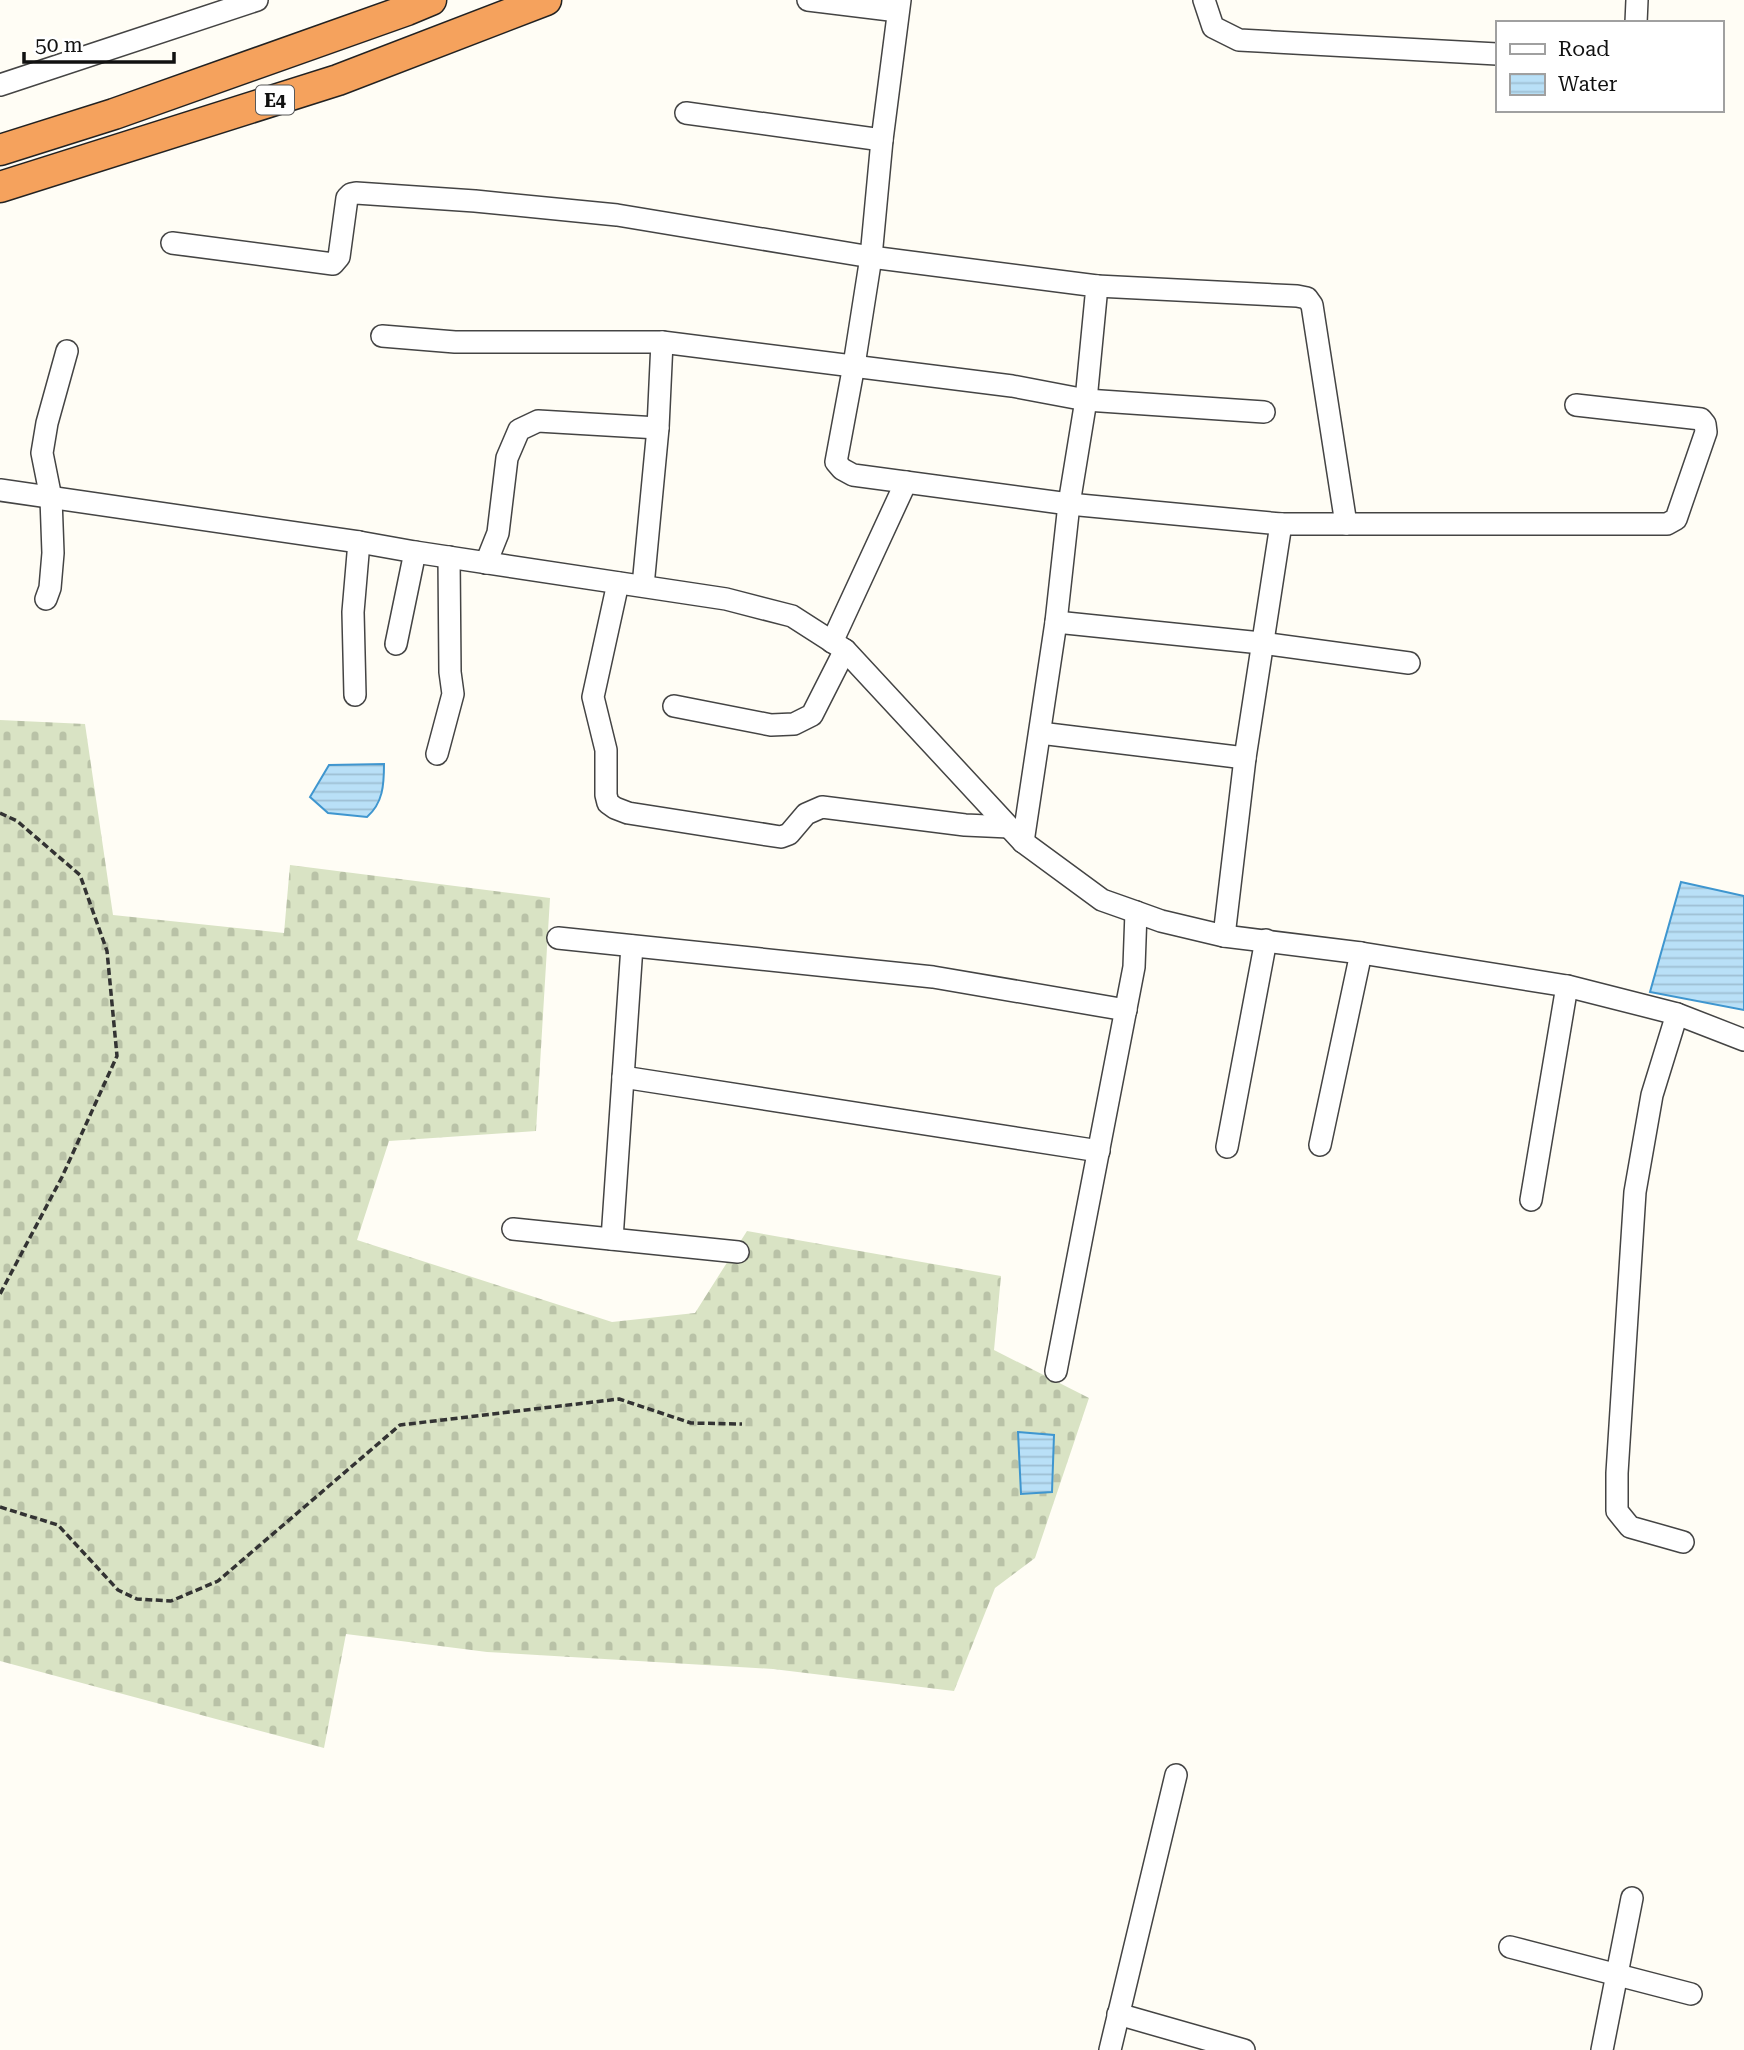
<svg xmlns="http://www.w3.org/2000/svg" width="1744" height="2050" viewBox="0 0 1744 2050" font-family="'Roboto Serif',serif">
<style>
.cemetery{fill:url(#cemetery-stones)}
.water{fill:url(#water-rules);stroke:#3f96cf;stroke-width:2}
.lines{fill:none;stroke-linecap:round;stroke-linejoin:round}
.minor-casing{stroke:#444;stroke-width:24}
.highway-casing{stroke:#222;stroke-width:33}
.path{stroke:#333;stroke-width:3.5;stroke-dasharray:7 3.5;stroke-linecap:butt}
.minor{stroke:#fff;stroke-width:21}
.highway{stroke:#f5a25d;stroke-width:30}
.labels{text-anchor:middle;dominant-baseline:central;stroke-width:7;stroke-linejoin:round;paint-order:stroke}
.shield{fill:#fff;stroke:#585858;stroke-width:2}
.shield-label{font-size:18px;font-weight:bold;fill:#111}
</style>
<defs>
<pattern id="cemetery-stones" width="16" height="16" patternUnits="userSpaceOnUse" patternTransform="scale(1.75)"><rect width="16" height="16" fill="#d9e3c4"/><path d="M2 7V4a2 2 0 0 1 4 0v3zM10 15v-3a2 2 0 0 1 4 0v3z" fill="#b9c2a7"/></pattern>
<pattern id="water-rules" width="6" height="5" patternUnits="userSpaceOnUse" patternTransform="scale(1.75)"><rect width="6" height="5" fill="#b9e0f7"/><path d="M0 2.5h6" fill="none" stroke="#9ebfd3"/></pattern>
</defs>
<rect width="100%" height="100%" fill="#fffdf5"/>
<polygon class="cemetery" points="0,720 85,724 113,915 284,933 290,865 550,898 536,1131 389,1141 357,1240 612,1322 695,1313 747,1231 1001,1276 994,1350 1089,1398 1035,1558 995,1588 954,1691 773,1669 487,1652 346,1634 324,1748 0,1661"/>
<g class="water">
<path d="M384 764C384 785 383 803 367 817L328 813 310 797 329 765Z"/>
<polygon points="1681,882 1744,896 1744,1010 1650,992"/>
<polygon points="1018,1432 1054,1435 1052,1492 1021,1494"/>
</g>
<g class="lines">
<defs>
<g id="minor">
<polyline points="808,0 898,11"/>
<polyline points="900,0 882,140 871,257 854,365 836,462 842,469 853,475 1069,504 1281,524 1667,524 1676,519 1706,432 1705,424 1701,419 1576,405"/>
<polyline points="1204,0 1213,27 1239,40 1497,54"/>
<polyline points="1636,23 1637,0"/>
<polyline points="0,85 257,0"/>
<polyline points="686,113 882,140"/>
<polyline points="172,243 333,264 339,257 347,198 351,194 356,193 475,201 617,215 871,257 1097,286 1086,400 1069,504 1056,622 1023,842"/>
<polyline points="1097,286 1297,296 1307,298 1312,305 1346,524"/>
<polyline points="382,336 455,342 662,342 1012,386 1086,400 1264,412"/>
<polyline points="0,490 359,542 415,552 726,599 792,616 845,650 1023,842 1102,900 1136,912 1161,921 1224,936 1361,953 1567,986 1677,1014 1744,1040"/>
<polyline points="486,563 498,533 507,458 519,430 538,421 658,428"/>
<polyline points="618,583 593,697 606,750 606,795 608,803 615,808 628,813 781,837 789,834 806,814 822,807 965,825 1009,827"/>
<polyline points="643,586 658,428 662,342"/>
<polyline points="46,599 50,588 53,553 51,498 42,453 47,423 67,351"/>
<polyline points="1056,622 1261,643 1409,663"/>
<polyline points="832,642 906,482"/>
<polyline points="396,644 415,552"/>
<polyline points="355,695 353,612 359,542"/>
<polyline points="674,706 771,725 794,724 812,715 845,650"/>
<polyline points="1040,733 1245,758"/>
<polyline points="437,754 453,694 450,672 449,557"/>
<polyline points="1224,936 1245,758 1281,524"/>
<polyline points="558,938 933,977 1126,1010"/>
<polyline points="1677,1014 1652,1095 1635,1192 1617,1473 1617,1511 1630,1527 1683,1542"/>
<polyline points="623,1077 1099,1151"/>
<polyline points="1320,1145 1361,953"/>
<polyline points="1227,1147 1266,940"/>
<polyline points="1531,1200 1567,986"/>
<polyline points="513,1229 738,1252"/>
<polyline points="612,1239 632,946"/>
<polyline points="1056,1371 1134,967 1136,912"/>
<polyline points="1510,1947 1691,1994"/>
<polyline points="1118,2014 1244,2050"/>
<polyline points="1110,2050 1176,1775"/>
<polyline points="1602,2050 1632,1898"/>
</g>
<g id="highway">
<polyline points="0,150 114,114 407,10 431,0"/>
<polyline points="0,187 338,80 546,0"/>
</g>
</defs>
<use href="#minor" class="minor-casing"/>
<use href="#highway" class="highway-casing"/>
<g class="path">
<polyline points="0,813 17,821 80,875 107,951 117,1056 62,1177 0,1294"/>
<polyline points="0,1507 58,1525 118,1590 137,1599 171,1601 218,1581 400,1425 619,1399 691,1423 742,1424"/>
</g>
<use href="#minor" class="minor"/>
<use href="#highway" class="highway"/>
</g>
<g class="labels">
<rect class="shield" x="256" y="85.5" width="38" height="29" rx="5"/>
<g class="shield-label">
<text x="275" y="100">E4</text>
</g>
</g>
<rect x="1496" y="21" width="228" height="91" fill="#ffffff" stroke="#a0a0a0" stroke-width="2"/>
<rect x="1510" y="44" width="35" height="10" fill="#ffffff" stroke="#a0a0a0" stroke-width="2"/>
<text x="1558" y="56" font-size="21" fill="#111111">Road</text>
<rect x="1510" y="74" width="35" height="21" fill="url(#water-rules)" stroke="#a0a0a0" stroke-width="2"/>
<text x="1558" y="91" font-size="21" fill="#111111">Water</text>
<path d="M24 52v10h150v-10" fill="none" stroke="#111111" stroke-width="3.5"/>
<text x="35" y="52" font-size="21" fill="#111111" stroke="#ffffff" stroke-width="5" paint-order="stroke">50 m</text>
</svg>
